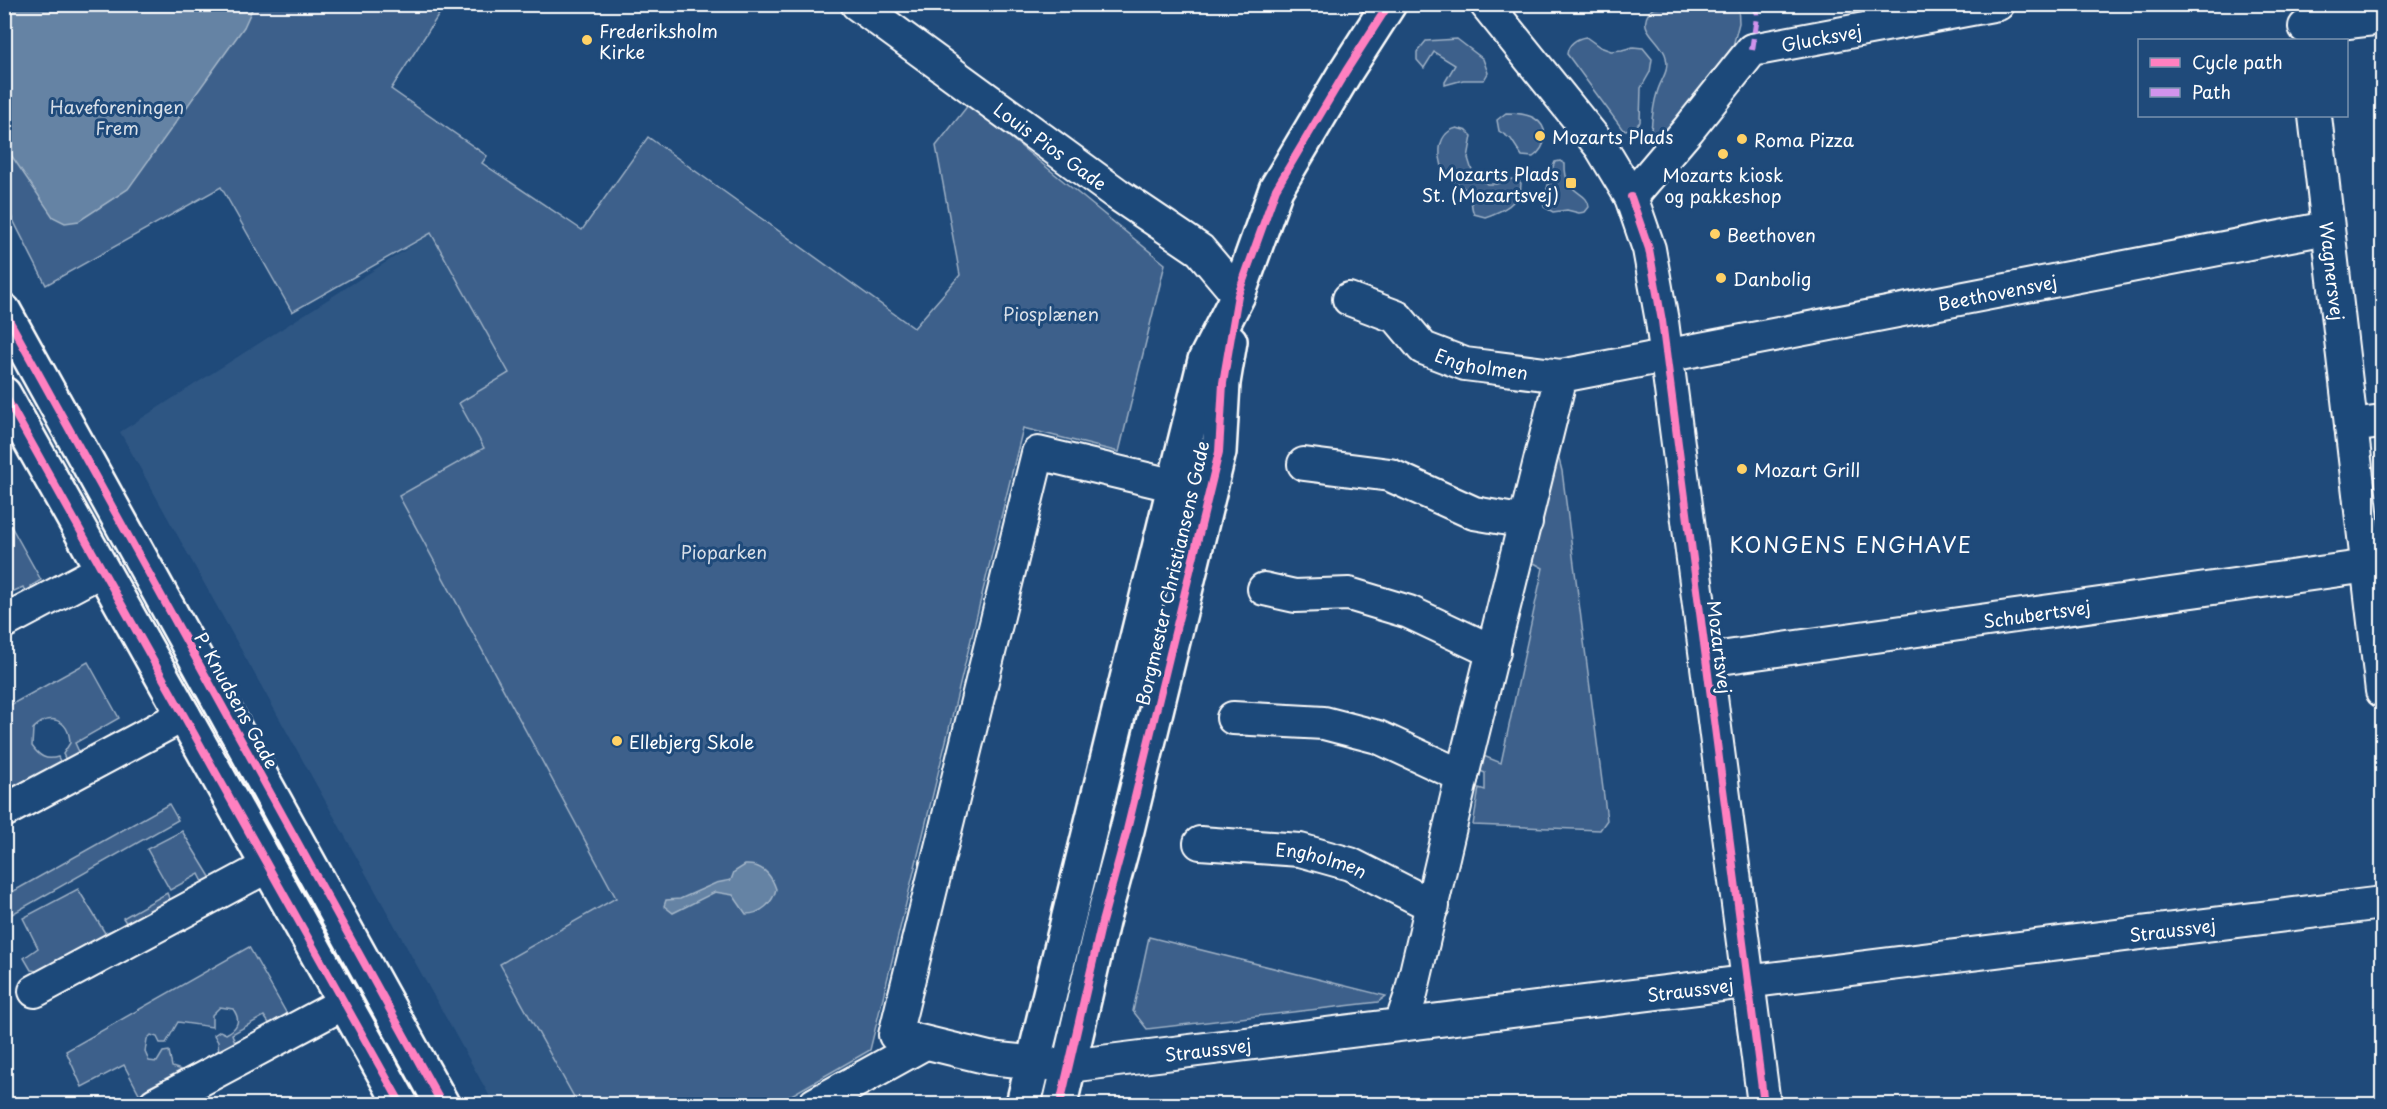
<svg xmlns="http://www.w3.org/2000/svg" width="2387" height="1109" viewBox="0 0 2387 1109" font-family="'Playpen Sans',sans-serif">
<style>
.built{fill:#2e5683}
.green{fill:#3c618b;stroke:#9eb0c5;stroke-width:1.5}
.water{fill:#6583a4;stroke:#a3b5c8;stroke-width:1.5}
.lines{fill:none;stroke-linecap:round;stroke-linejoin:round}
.street-casing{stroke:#fff;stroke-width:36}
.secondary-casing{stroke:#fff;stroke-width:38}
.primary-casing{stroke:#fff;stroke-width:38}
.street{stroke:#1f4a7a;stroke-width:32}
.secondary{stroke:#1f4a7a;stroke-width:33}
.primary{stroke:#1f4a7a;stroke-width:33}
.quiet{stroke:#d193ec;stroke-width:6;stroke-dasharray:12 6;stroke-linecap:butt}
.cycleway-casing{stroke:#1f4a7a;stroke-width:11}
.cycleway{stroke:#ff80c0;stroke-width:8}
.poi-dot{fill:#ffd166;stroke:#1f4a7a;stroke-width:2}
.labels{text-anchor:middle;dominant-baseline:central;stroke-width:6;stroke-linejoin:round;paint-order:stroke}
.poi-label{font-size:18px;fill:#fff;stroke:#1f4a7a;text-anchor:start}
.street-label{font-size:18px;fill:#fff;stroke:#1f4a7a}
.park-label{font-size:18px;fill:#d8dfe8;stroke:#1f4a7a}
.quarter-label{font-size:21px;letter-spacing:1.5px;fill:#fff;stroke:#1f4a7a}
</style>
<rect width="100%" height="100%" fill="#1f4a7a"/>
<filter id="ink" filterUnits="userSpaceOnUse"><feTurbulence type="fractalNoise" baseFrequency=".0167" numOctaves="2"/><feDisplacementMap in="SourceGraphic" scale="12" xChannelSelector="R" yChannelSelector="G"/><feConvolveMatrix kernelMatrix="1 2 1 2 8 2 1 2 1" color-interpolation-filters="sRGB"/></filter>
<g filter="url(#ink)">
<polygon class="built" points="648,137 1019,416 869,1053 775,1104 494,1104 120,432 432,233 482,163 582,230"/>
<g class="green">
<path d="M1674 4 1738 5 1739 23 1733 46 1662 140H1660L1651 131C1652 119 1653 105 1657 93 1660 80 1670 72 1666 57 1662 39 1633 29 1652 9Z"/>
<polygon points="5,5 445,5 391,89 487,156 482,163 582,230 648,137 914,328 960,275 936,146 969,104 1165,264 1119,452 1023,428 870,1050 776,1104 578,1104 500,964 616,898 399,496 484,448 459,403 509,373 431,233 292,312 221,187 46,285 5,204"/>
<path d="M1586 37 1600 47 1611 51 1622 50 1633 47 1643 48 1652 59 1650 72 1641 88 1640 122 1633 129 1623 130 1567 54C1568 44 1577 38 1586 37Z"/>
<polygon points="1457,39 1483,59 1488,73 1484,80 1463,80 1445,85 1445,82 1455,65 1434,52 1424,68 1417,60 1417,52 1426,41"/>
<path d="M1506 113C1514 113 1527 114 1534 118 1551 128 1546 148 1533 157L1522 156 1511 139 1499 131 1497 120Z"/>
<path d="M1457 128 1467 131 1472 136 1468 158 1473 174 1487 184H1496L1515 178 1521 183C1522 203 1500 212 1485 217L1474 214C1470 206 1473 199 1468 192 1463 185 1455 184 1449 178 1436 164 1435 133 1457 128Z"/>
<path d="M1560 161 1565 164C1564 196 1588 190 1589 207L1585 212 1579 213 1567 210 1553 212 1544 207 1542 195 1546 193 1552 169 1555 162Z"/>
<polygon points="1554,440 1562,471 1607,820 1600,830 1473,825 1479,788 1485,790 1485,773 1476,769 1481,755 1501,763 1543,568 1525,558"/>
<polygon points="7,519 41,580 31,586 33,592 27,596 23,587 5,595 4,520"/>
<path d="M88 662 119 718 75 743 80 754 67 762 63 754 70 743C69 719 49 712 33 729L32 746C39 756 46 761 58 757L62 765 5 796V708Z"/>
<polygon points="169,804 178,820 5,918 5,896"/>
<polygon points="182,831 212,880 204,884 199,874 170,890 147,849"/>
<polygon points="78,889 105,933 118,928 120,932 43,972 31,970 24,958 38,948 23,918"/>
<polygon points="167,893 171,903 129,927 123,918"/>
<polygon points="1149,937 1386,996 1378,1002 1147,1029 1133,1011"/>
<path d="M249 947 288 1016 271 1026 264 1016 232 1034 236 1045 219 1054 218 1042 214 1035 220 1031 226 1034C238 1028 241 1020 233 1009L220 1007 212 1015V1027L178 1022 166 1043H160L157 1037 151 1035 147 1039 145 1052 149 1061 157 1062 163 1052 169 1051 172 1067 187 1072 141 1097 124 1065 82 1087 66 1051Z"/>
</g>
<g class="water">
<polygon points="4,5 5,4 254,5 244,27 128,189 79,221 65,223 53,217 5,146"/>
<path d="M745 865C761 864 771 874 776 889 773 903 761 914 746 914L733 895 715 892 673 913 664 906 666 900 680 899 716 883 731 880 734 872Z"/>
</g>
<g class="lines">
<defs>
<g id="street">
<path id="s1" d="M857 4 1117 194 1200 250 1238 295"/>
<polyline points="1486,4 1601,147 1631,197 1649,249 1662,321 1764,1104"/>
<polyline points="2305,27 2382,18"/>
<path id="s2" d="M2315 116 2382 691"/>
<path id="s3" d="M1631 197 1688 130 1752 50 1998 4"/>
<path id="s4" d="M1349 299 1397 317 1423 348 1465 364 1561 376"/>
<polyline points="2351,426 2382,422"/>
<polyline points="1304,464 1390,475 1474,513 1526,522"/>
<path id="s5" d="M1201 492 1038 453 895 1035 989 1058 1069 1066 2382 903"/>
<polyline points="1264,589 1295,596 1349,594 1409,612 1494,652"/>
<polyline points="4,622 102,570"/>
<path id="s6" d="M1706 660 2368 566 2382 584"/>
<polyline points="1233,718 1324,723 1378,737 1462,776"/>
<polyline points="4,811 184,715"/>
<path id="s7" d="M1200 843 1300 850 1350 864 1433 906"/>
<polyline points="35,991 268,866"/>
<path id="s8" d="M1401 1024 1410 998 1462 776 1561 376 2327 228"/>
<polyline points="155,1104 344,1003"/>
<polyline points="815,1104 925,1043"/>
</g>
<g id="secondary">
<polyline points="1023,1104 1205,360 1238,295 1276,189 1346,71 1389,4"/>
<polyline points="1060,1104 1102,922 1127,830 1219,452 1223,383 1230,341"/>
</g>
<g id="primary">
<polyline points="4,311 442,1104"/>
<polyline points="4,394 401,1104"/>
</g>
</defs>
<use href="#street" class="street-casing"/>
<use href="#secondary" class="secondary-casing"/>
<use href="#primary" class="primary-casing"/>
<use href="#street" class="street"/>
<use href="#secondary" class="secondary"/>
<use href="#primary" class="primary"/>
<polyline class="quiet" points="1752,50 1757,17 1756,4"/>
<defs>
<g id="cycleway">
<polyline points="1631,197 1649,249 1662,321 1764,1104"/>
<polyline points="4,311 442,1104"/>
<polyline points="4,394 401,1104"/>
<polyline points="1060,1104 1102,922 1127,830 1219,452 1223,383 1238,295 1276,189 1346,71 1389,4"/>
</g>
</defs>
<use href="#cycleway" class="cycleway-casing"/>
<use href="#cycleway" class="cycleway"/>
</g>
</g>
<g class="poi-dot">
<circle cx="587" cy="40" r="6"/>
<circle cx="1540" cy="136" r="6"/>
<circle cx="1742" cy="139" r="6"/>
<circle cx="1723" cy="154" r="6"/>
<rect x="1565" y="177" width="12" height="12" rx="3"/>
<circle cx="1715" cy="234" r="6"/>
<circle cx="1721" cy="278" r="6"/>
<circle cx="1742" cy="469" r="6"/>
<circle cx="617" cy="741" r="6"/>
</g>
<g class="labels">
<g class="poi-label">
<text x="599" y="30">Frederiksholm<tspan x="599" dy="21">Kirke</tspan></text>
<text x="1552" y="136">Mozarts Plads</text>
<text x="1754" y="139">Roma Pizza</text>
<text x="1559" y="173" text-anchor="end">Mozarts Plads<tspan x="1559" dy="21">St. (Mozartsvej)</tspan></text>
<text x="1723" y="174" text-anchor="middle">Mozarts kiosk<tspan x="1723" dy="21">og pakkeshop</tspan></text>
<text x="1727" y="234">Beethoven</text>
<text x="1733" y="278">Danbolig</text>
<text x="1754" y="469">Mozart Grill</text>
<text x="629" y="741">Ellebjerg Skole</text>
</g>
<g class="street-label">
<text stroke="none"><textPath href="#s3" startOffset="261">Glucksvej</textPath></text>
<text stroke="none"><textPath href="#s1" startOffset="240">Louis Pios Gade</textPath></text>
<text stroke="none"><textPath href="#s2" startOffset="156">Wagnersvej</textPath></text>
<text stroke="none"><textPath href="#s8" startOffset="1112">Beethovensvej</textPath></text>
<text stroke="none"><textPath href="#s4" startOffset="153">Engholmen</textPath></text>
<text transform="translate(1172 573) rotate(-77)">Borgmester Christiansens Gade</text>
<text stroke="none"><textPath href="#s6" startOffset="334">Schubertsvej</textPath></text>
<text transform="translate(1720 647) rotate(83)">Mozartsvej</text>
<text transform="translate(237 700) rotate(61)">P. Knudsens Gade</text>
<text stroke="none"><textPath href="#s7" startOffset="123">Engholmen</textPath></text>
<text stroke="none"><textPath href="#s5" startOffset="2056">Straussvej</textPath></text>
<text stroke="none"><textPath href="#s5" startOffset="1570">Straussvej</textPath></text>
<text stroke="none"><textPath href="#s5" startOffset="1084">Straussvej</textPath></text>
</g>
<g class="park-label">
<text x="117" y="106">Haveforeningen<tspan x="117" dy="21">Frem</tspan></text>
<text x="1051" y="313">Piosplænen</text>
<text x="724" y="551">Pioparken</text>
</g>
<g class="quarter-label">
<text x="1851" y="544">KONGENS ENGHAVE</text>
</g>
</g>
<rect width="2387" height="1109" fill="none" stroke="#1f4a7a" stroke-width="24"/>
<rect x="12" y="12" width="2363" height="1085" fill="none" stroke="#fff" stroke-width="2" filter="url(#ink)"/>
<rect x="2138" y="39" width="210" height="78" fill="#1f4a7a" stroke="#7992af" stroke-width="1.5"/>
<rect x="2150" y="58" width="30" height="9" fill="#ff80c0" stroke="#7992af" stroke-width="1.5"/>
<text x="2192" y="69" font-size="18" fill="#ffffff">Cycle path</text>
<rect x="2150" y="88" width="30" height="9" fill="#d193ec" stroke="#7992af" stroke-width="1.5"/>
<text x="2192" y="99" font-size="18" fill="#ffffff">Path</text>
</svg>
